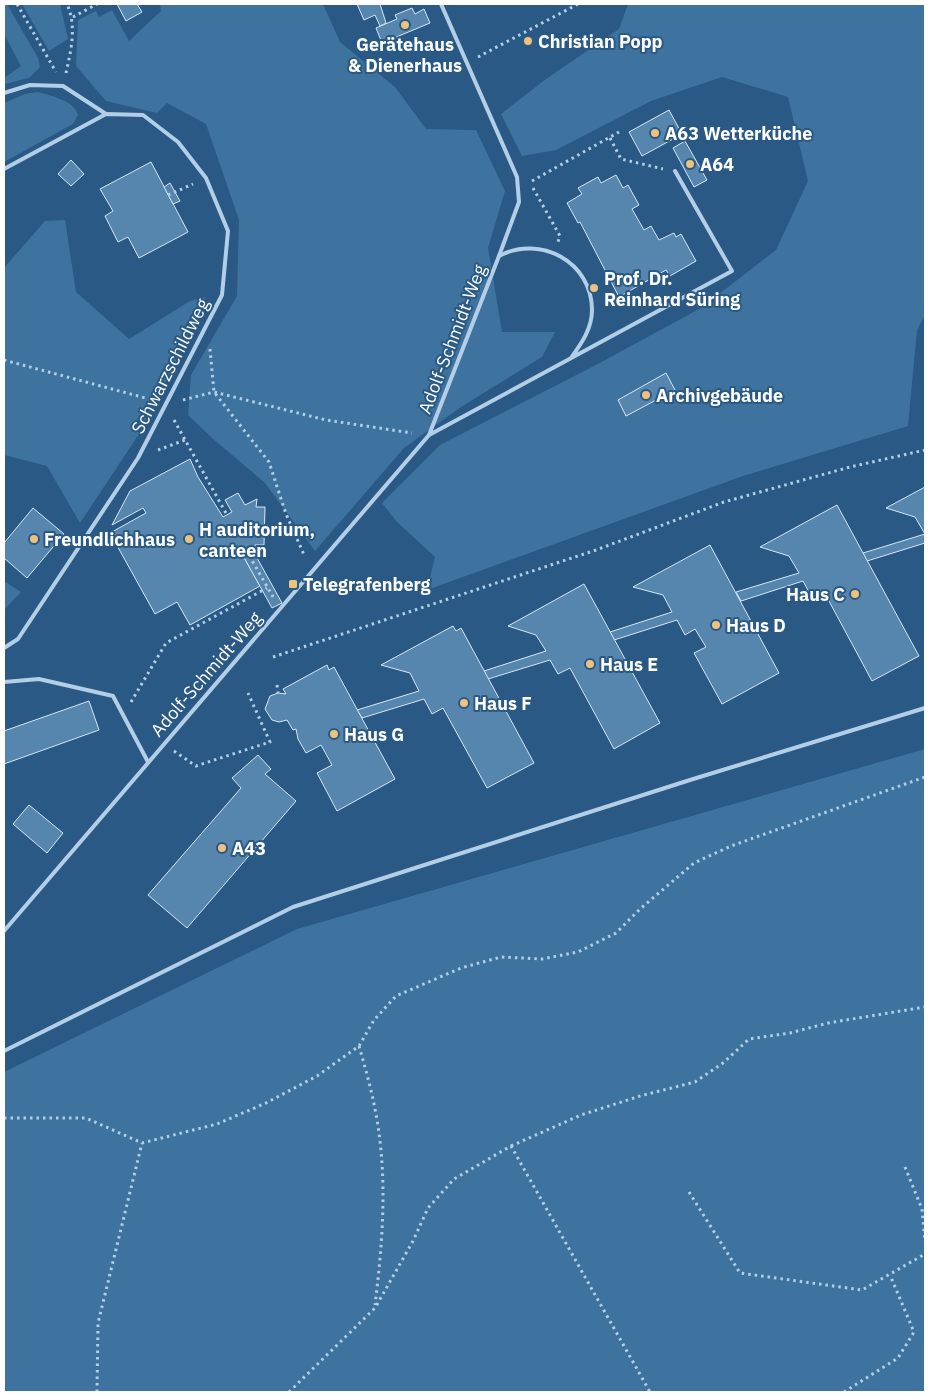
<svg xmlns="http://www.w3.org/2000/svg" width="929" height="1396" viewBox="0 0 929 1396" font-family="'IBM Plex Sans',sans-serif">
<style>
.green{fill:#3e73a0}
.building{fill:#5685ad;stroke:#d6e7f6}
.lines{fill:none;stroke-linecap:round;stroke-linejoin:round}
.path{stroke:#b3cfe7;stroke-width:3;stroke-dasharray:2.5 4;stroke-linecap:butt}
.lane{stroke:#b3cfe7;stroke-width:4}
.poi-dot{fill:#eec27a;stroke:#295984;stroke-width:2}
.labels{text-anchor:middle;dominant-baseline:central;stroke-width:4;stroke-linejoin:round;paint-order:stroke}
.poi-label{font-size:18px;font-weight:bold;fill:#fff;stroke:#295984;text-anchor:start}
.street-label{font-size:18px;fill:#fff;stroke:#295984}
</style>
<rect width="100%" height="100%" fill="#295984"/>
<g class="green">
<polygon points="4,4 7,4 38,58 40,67 29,78 5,84 4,78 21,66 4,34"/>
<polygon points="22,4 60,4 68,39 49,51"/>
<polygon points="160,4 323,4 340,42 395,87 426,129 476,130 505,191 488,248 502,332 555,332 542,357 461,407 404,448 315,551 265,483 212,438 188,415 191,375 237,296 239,220 206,124 167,103 157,113 106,101 76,66 78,20 96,11 99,17 112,10 129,41 161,11"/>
<polygon points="628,4 925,4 925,315 917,330 908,426 743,476 427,590 435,557 396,521 382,503 440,445 594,366 701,308 776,250 808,181 788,97 722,77 651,101 556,150 522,156 501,114 546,79 619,29"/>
<path d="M38 92C51 96 74 100 78 115L73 124 4 162V103L25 94Z"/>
<polygon points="65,220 76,292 129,339 190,301 206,297 149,419 80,523 47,466 4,455 4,268 45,221"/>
<polygon points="4,581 21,592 4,610"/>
<polygon points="925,749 925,1392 4,1392 4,1072 297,929"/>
</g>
<g class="building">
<polygon points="117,4 137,4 142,12 126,21"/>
<polygon points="357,4 380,4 386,23 380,26 375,15 364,20"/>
<polygon points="412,8 415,14 424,9 430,23 382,43 376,28 397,19 395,15"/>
<polygon points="669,110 682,134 642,156 629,132"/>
<polygon points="685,141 707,180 694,187 673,148"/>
<polygon points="71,160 84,174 71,186 58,174"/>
<polygon points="151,162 188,232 139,258 128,237 118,242 105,216 113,211 100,189"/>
<polygon points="616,175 623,188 628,185 639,205 632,209 644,230 651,226 659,240 674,233 676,237 681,234 696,261 670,276 666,270 619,297 580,222 578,223 567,203 582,194 578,188 598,177 601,183"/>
<polygon points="170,183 180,201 173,204 164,187"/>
<polygon points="666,373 675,390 626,416 618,400"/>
<polygon points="190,459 198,477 223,517 232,512 225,500 238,493 245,505 257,499 256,507 265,507 264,545 255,545 255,554 251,547 241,552 260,586 190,625 177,602 155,614 110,533 146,513 143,508 112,525 130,491"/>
<polygon points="925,487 925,543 867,561 863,553 925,534 915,517 886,508"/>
<polygon points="837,505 919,656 872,681 823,590 811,596 803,581 741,601 736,592 799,573 789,556 760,547"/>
<polygon points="33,508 64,534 27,578 4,558 4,543"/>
<polygon points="710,545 779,673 722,704 694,653 706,647 695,629 685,635 677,620 614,640 610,632 672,612 663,595 633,587"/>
<polygon points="251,547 282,603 272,608 241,552"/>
<polygon points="584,584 660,723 614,749 570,668 558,674 550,660 488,679 484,671 546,651 536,635 508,626"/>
<polygon points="453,626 456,631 461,628 534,763 487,788 443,708 432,714 424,699 362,718 357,710 419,691 410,673 381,665"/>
<polygon points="327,665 329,670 334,667 395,779 337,811 317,773 332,765 321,745 306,753 298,739 296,729 293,730 287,720 279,722 272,720 265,709 270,696 278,693 286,694 283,689"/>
<polygon points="89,701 99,730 4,764 4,731"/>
<polygon points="258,755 271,769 265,774 296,801 187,928 148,895 241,788 232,778"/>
<polygon points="29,805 63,833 47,853 13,824"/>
</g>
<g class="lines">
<g class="path">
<polyline points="17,4 56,72"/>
<polyline points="73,17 97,4"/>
<polyline points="478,57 578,4"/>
<path d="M66 73C71 50 77 27 67 4"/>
<polyline points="610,138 621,159 663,169"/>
<polyline points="532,181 619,132"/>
<polyline points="533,188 560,236 558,242"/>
<polyline points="168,195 193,184"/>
<polyline points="210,349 214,392 269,462 286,514 305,557"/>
<polyline points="4,360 153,400"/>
<polyline points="183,400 214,392 326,420 412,433"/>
<polyline points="174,420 227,515"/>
<polyline points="158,450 185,440"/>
<polyline points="246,550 273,597"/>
<polyline points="273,657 596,550 724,502 850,467 925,450"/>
<polyline points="277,685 278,693"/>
<polyline points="131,702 166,643 267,588"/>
<polyline points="174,751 196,766 270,742 248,693"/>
<path d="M359 1046C365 1067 371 1088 375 1109 388 1174 383 1240 375 1305"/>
<polyline points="4,1118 86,1118 142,1143 217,1124 266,1103 317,1076 359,1046 374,1020 396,996 461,968 501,957 542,959 578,952 616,933 640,909 694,863 731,846 925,777"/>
<polyline points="511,1146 581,1115 640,1096 695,1082 723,1063 749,1039 790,1033 828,1023 925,1007"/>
<polyline points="905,1167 922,1209 925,1242"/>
<polyline points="689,1192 740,1273 862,1290 925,1254"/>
<polyline points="97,1392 98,1323 142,1143"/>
<polyline points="289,1392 375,1308 413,1241 428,1208 454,1179 511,1146 650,1392"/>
<polyline points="844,1392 898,1358 914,1332 890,1275"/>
</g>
<g class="lane">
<polyline points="441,4 517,177 519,202 499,256"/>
<polyline points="4,93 30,85 63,86 106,114"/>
<polyline points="4,169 106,114 143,115 178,142 206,178 228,231 222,295 138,458 18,639 4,648"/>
<path d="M571 358C581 344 592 329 592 310 592 262 540 234 499 256L429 435 732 271 675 171"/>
<polyline points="4,682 39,679 113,696 148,762"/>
<polyline points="4,931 429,435"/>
<polyline points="4,1051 293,907 690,780 925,708"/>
</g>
</g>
<g class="poi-dot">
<circle cx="405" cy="25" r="5"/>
<circle cx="528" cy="41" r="5"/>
<circle cx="655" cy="133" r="5"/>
<circle cx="690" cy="164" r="5"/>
<circle cx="594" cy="288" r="5"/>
<circle cx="646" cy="395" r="5"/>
<circle cx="34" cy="539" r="5"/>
<circle cx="189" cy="539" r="5"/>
<rect x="288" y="579" width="10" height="10" rx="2.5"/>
<circle cx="855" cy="594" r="5"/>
<circle cx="716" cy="625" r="5"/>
<circle cx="590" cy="664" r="5"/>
<circle cx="464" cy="703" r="5"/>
<circle cx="334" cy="734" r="5"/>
<circle cx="222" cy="848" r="5"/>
</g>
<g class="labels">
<g class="poi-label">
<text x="538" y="41">Christian Popp</text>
<text x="405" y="44" text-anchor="middle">Gerätehaus<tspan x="405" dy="21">&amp; Dienerhaus</tspan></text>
<text x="665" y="133">A63 Wetterküche</text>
<text x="700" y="164">A64</text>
<text x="604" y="278">Prof. Dr.<tspan x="604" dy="21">Reinhard Süring</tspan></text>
<text x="656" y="395">Archivgebäude</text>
<text x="199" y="529">H auditorium,<tspan x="199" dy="21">canteen</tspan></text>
<text x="44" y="539">Freundlichhaus</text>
<text x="303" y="584">Telegrafenberg</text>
<text x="845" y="594" text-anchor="end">Haus C</text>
<text x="726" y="625">Haus D</text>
<text x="600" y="664">Haus E</text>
<text x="474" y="703">Haus F</text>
<text x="344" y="734">Haus G</text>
<text x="232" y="848">A43</text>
</g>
<g class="street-label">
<text transform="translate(452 339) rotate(-69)">Adolf-Schmidt-Weg</text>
<text transform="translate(170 366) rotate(-63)">Schwarzschildweg</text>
<text transform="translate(206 674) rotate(-49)">Adolf-Schmidt-Weg</text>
</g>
</g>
<rect width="929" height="1396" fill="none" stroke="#ffffff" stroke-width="10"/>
</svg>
